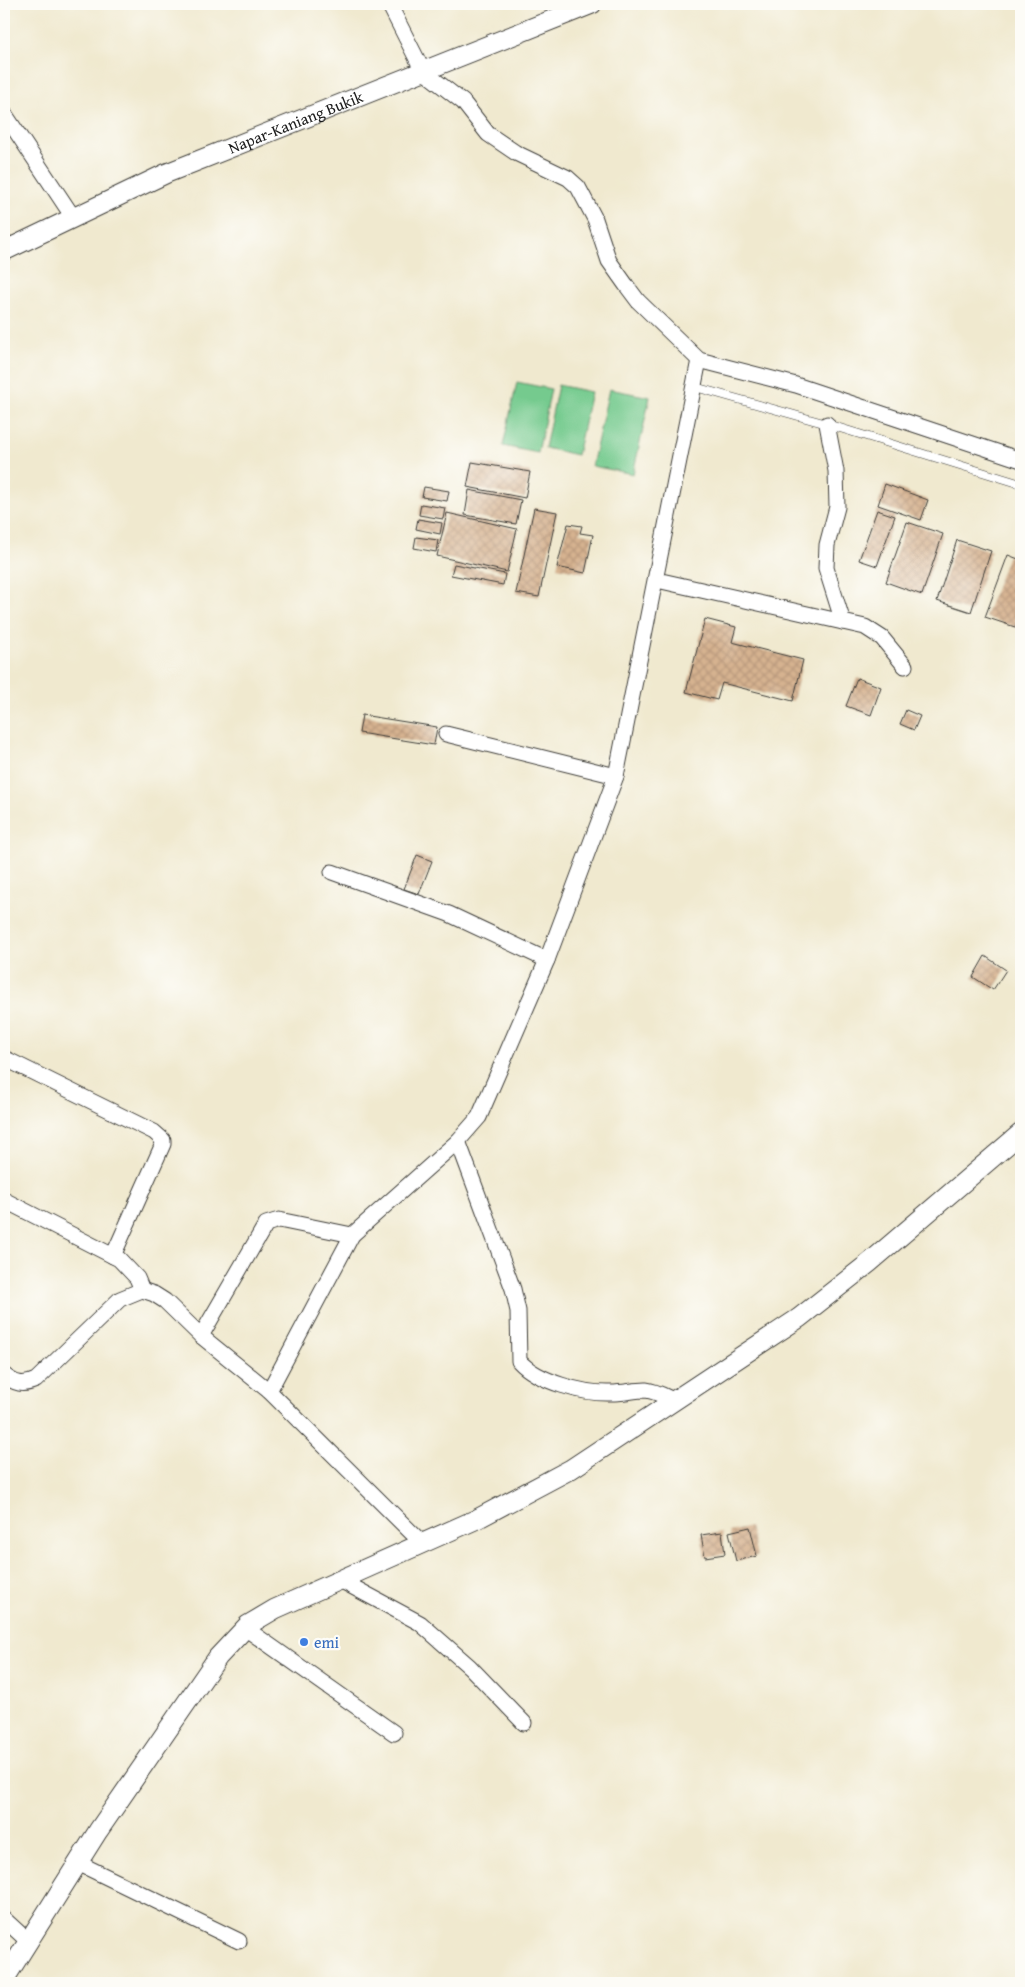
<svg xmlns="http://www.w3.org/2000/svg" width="1025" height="1987" viewBox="0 0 1025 1987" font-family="'Gentium Book Plus',serif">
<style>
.pitch{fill:#74ca8e;stroke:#487355}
.building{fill:url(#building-cross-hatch)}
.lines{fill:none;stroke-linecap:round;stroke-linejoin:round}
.service-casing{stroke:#3c3b37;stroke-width:9}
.minor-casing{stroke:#3c3b37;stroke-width:17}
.tertiary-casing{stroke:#3c3b37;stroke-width:21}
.service{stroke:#fff;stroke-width:8}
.minor{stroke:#fff;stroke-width:15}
.tertiary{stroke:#fff;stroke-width:19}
.shop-dot{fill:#3f7fe0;stroke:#fdfcf7;stroke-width:2}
.labels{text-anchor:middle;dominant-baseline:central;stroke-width:4.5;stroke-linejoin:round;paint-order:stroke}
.street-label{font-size:16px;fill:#1c1c1c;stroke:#fdfcf7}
.shop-label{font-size:16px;fill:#366cbe;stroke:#fdfcf7;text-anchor:start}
</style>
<defs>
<pattern id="building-cross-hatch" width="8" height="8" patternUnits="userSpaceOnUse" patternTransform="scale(1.25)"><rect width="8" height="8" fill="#d6b290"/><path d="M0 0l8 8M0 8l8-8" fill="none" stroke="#b7987c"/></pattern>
</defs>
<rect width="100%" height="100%" fill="#fdfcf7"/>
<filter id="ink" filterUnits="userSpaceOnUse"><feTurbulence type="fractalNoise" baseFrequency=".02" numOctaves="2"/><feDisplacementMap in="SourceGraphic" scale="10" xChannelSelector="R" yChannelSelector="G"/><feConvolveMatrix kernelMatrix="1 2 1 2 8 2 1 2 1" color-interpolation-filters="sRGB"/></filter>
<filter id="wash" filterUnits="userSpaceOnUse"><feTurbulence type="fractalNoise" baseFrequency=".0096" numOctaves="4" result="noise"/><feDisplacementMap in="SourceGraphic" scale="20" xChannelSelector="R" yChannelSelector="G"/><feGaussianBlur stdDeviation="1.12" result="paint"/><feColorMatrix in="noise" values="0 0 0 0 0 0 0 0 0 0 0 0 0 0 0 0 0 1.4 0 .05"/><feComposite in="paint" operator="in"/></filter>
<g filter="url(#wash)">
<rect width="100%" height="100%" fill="#f0e9cf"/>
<g class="pitch">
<polygon points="517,382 551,389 538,453 503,446"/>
<polygon points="558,385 591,392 577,455 545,448"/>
<polygon points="609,389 650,397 633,474 592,466"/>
</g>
<g id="blocks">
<g class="building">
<polygon points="472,462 530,472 525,498 467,487"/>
<polygon points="885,484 928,500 921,520 878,505"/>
<polygon points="424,487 449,491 447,501 422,497"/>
<polygon points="469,490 521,500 516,524 465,515"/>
<polygon points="421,504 445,508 443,519 419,515"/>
<polygon points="534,508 557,512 539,597 516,593"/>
<polygon points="877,510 895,516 877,566 859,560"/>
<polygon points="447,513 517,529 507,572 437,556"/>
<polygon points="418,519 442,523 440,534 416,529"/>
<polygon points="907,522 943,534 922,595 886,582"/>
<polygon points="568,524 582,526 580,533 593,535 585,573 557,567"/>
<polygon points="416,537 438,540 436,552 414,548"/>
<polygon points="957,540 991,551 971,612 937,601"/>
<polygon points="1008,555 1021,560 1021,629 985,617"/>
<polygon points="454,564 505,574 503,585 451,575"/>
<polygon points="705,619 736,627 732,642 803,660 793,701 722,683 717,700 686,692"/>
<polygon points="857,678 881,687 871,715 846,706"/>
<polygon points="906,710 920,716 914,730 900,724"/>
<polygon points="362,715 437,727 434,745 359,733"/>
<polygon points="417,855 432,861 419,894 404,889"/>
<polygon points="985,956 1006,970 993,990 973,977"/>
<polygon points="750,1527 757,1556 736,1561 729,1532"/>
<polygon points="722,1532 725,1554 705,1557 701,1535"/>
</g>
</g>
</g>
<g filter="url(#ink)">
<use href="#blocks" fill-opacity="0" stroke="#3c3b37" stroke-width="1"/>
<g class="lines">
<defs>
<polyline id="service" points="695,387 827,424 1021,484"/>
<g id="minor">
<polyline points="389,4 423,71 463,102 488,134 516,153 568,178 578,187 595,219 609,261 626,285 638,301 699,360 796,385 1021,460"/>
<polyline points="4,113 73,217"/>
<polyline points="827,424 836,471 837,507 827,545 826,568 843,622"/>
<polyline points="657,580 865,627 882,638 905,666"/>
<polyline points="446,734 616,776"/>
<polyline points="332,872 449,914 547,960"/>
<polyline points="4,1058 154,1132 163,1140 163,1144 113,1256"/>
<path d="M458 1141 513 1289 518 1311 519 1361C538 1382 584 1394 611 1393 623 1393 635 1390 646 1390 656 1391 666 1397 675 1401"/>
<polyline points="4,1200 119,1259 137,1278 142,1290"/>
<polyline points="201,1336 266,1224 279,1220 352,1235"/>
<path d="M4 1375C15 1384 23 1386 36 1380L120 1299 142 1290 154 1294 165 1301 201 1336 269 1391 422 1543"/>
<polyline points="269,1391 352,1235 458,1141 479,1117 547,960 616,776 699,360"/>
<polyline points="340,1580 420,1623 470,1667 524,1723"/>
<polyline points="245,1628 394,1733"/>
<polyline points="78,1863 239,1941"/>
<polyline points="4,1919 29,1942"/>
</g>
<g id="tertiary">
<path id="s1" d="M4 251 167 173 592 4"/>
<polyline points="4,1980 98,1831 218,1657 248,1625 275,1609 477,1519 571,1469 799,1318 869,1263 1021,1133"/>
</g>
</defs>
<use href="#service" class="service-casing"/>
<use href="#minor" class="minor-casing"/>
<use href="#tertiary" class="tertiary-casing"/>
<use href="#service" class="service"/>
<use href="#minor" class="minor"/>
<use href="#tertiary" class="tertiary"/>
</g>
</g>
<circle class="shop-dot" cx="304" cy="1642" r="5"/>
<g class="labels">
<g class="street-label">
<text stroke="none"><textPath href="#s1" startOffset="319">Napar-Kaniang Bukik</textPath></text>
</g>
<g class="shop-label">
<text x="314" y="1642">emi</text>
</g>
</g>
<rect width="1025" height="1987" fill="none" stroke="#fdfcf7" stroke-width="20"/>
</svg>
